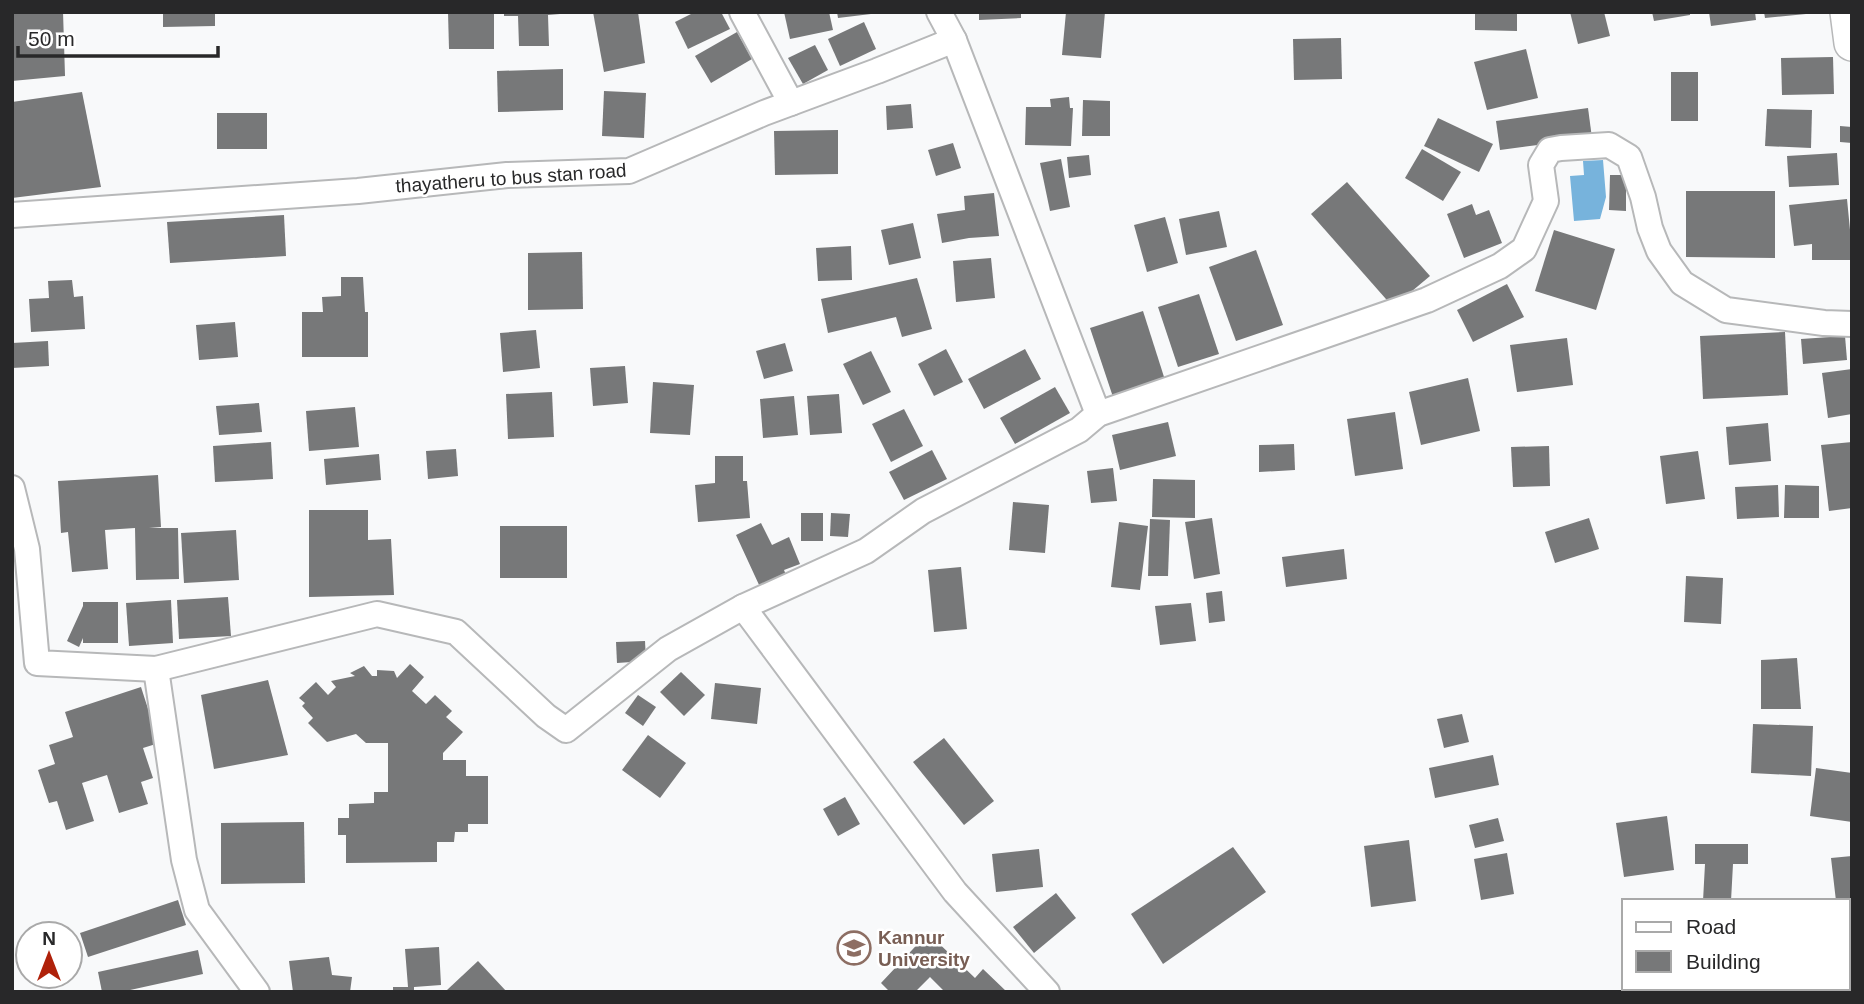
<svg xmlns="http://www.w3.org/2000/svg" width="1864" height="1004" viewBox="0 0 1864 1004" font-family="Arial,sans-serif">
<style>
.water{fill:#77b3dc}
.building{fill:#777879}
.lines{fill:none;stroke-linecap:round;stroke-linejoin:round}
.street-casing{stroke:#b7b8b9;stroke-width:28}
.secondary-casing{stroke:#b7b8b9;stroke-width:38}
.street{stroke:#fff;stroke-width:24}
.secondary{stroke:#fff;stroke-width:35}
.labels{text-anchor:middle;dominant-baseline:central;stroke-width:5;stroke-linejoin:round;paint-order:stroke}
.street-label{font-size:19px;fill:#282829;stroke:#fff}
.education-label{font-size:19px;font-weight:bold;fill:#785e54;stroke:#fff;text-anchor:start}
</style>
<rect width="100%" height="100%" fill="#f8f9fa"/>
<polygon class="water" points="1603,160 1606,197 1600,219 1574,221 1570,176 1584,175 1583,161"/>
<g class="building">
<polygon points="12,12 63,12 65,76 12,81"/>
<polygon points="163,12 215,12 215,26 163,27"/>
<polygon points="448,12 494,12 494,49 449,49"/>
<polygon points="504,12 560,12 560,14 548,15 549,46 519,46 518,16 504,16"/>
<polygon points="593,12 638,12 645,63 604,72"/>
<polygon points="695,12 721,12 730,29 688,49 675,22"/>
<polygon points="784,12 829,12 833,30 790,39"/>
<polygon points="837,12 870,12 871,14 838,18"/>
<polygon points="979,12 1021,12 1021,18 979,20"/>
<polygon points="1066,12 1105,12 1101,58 1062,55"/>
<polygon points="1475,12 1517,12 1517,31 1475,30"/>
<polygon points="1570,12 1604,12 1610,36 1578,44"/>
<polygon points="1652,12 1690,12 1690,15 1654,21"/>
<polygon points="1709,12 1755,12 1756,20 1711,26"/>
<polygon points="1764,12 1806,12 1806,14 1765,18"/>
<polygon points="864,22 876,49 840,66 828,39"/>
<polygon points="737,32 752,59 711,83 695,56"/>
<polygon points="1341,38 1342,79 1294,80 1293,39"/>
<polygon points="815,45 828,70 803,84 788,58"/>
<polygon points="1526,49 1538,98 1487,110 1474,62"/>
<polygon points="1833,57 1834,94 1782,95 1781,58"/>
<polygon points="563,69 563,110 498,112 497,71"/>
<rect x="1671" y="72" width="27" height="49"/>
<polygon points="604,91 646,93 644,138 602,136"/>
<polygon points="82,92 101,187 12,198 12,102"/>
<polygon points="1069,97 1070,108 1073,108 1071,146 1025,145 1026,107 1051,107 1050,99"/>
<polygon points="1083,100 1110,101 1110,136 1082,136"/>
<polygon points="911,104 913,128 887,130 886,106"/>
<polygon points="1588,108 1592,138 1500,150 1496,121"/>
<polygon points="1767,109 1812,110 1811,148 1765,146"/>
<rect x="217" y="113" width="50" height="36"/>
<polygon points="1438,118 1493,144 1479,172 1424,146"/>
<polygon points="1840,126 1852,127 1852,143 1840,142"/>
<polygon points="838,130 838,174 775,175 774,131"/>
<polygon points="953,143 961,168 936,176 928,150"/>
<polygon points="1422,149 1461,172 1443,201 1405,178"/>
<polygon points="1837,153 1839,185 1789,187 1787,156"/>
<polygon points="1089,155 1091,175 1069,178 1067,157"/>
<polygon points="1061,159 1070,207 1050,211 1040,163"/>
<polygon points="1610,175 1626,175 1626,211 1609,210"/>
<polygon points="1347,182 1430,276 1393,307 1311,214"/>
<polygon points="1686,191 1775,191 1775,258 1686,257"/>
<polygon points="994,193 999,236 969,238 942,243 937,214 965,210 964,196"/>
<polygon points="1847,199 1851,240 1850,260 1812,260 1812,244 1794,246 1789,205"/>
<polygon points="1472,204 1476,215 1489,210 1502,243 1464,258 1447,214"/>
<polygon points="1219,211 1227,247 1186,255 1179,219"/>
<polygon points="284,215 286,256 170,263 167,222"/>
<polygon points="1165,217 1178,263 1147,272 1134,225"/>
<polygon points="913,223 921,258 889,265 881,230"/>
<polygon points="1554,230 1615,249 1596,310 1535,291"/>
<polygon points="851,246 852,280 818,281 816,248"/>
<polygon points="1256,250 1283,325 1236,341 1209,267"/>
<polygon points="582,252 583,309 528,310 528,253"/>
<polygon points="991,258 995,298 956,302 953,261"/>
<polygon points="341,277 363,277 365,312 368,312 368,357 302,357 302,312 323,312 322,297 341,296"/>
<polygon points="917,278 932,329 902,337 896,317 828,333 821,299"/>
<polygon points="72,280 74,297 83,296 85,329 31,332 29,299 49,298 48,281"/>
<polygon points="1507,284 1524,317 1473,342 1457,310"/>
<polygon points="1199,294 1219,354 1178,367 1158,307"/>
<polygon points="1143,311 1165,380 1113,397 1090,328"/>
<polygon points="235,322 238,357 199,360 196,325"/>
<polygon points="536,330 540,368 503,372 500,333"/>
<polygon points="1785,332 1788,395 1703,399 1700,336"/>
<polygon points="1845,336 1847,360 1803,364 1801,339"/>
<polygon points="1567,338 1573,385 1517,392 1510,345"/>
<polygon points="48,341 49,366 12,368 12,343"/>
<polygon points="785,343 793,371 764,379 756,351"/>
<polygon points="946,349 963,382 934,396 918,364"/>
<polygon points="1025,349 1041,379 984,409 968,379"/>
<polygon points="871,351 891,392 863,405 843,364"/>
<polygon points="625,366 628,403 593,406 590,368"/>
<polygon points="1852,369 1852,414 1828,418 1822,373"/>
<polygon points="1468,378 1480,431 1421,445 1409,392"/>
<polygon points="653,382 694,385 690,435 650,433"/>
<polygon points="1055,387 1070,413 1015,444 1000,418"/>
<polygon points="552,392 554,437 508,439 506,394"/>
<polygon points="839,394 842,433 810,435 807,396"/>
<polygon points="794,396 798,435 763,438 760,399"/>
<polygon points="259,403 262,432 219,435 216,406"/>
<polygon points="355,407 359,447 309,451 306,411"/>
<polygon points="904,409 923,446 891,462 872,424"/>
<polygon points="1395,412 1403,469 1355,476 1347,419"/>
<polygon points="1168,422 1176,456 1120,470 1112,435"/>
<polygon points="1768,423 1771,461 1729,465 1726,427"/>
<polygon points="271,442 273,479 215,482 213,446"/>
<polygon points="1852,442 1852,508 1829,511 1821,445"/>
<polygon points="1294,444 1295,470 1259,472 1259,445"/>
<polygon points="1549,446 1550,486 1513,487 1511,447"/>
<polygon points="456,449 458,476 428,479 426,451"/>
<polygon points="932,450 947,479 904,500 889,472"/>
<polygon points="1698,451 1705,499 1666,504 1660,456"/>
<polygon points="379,454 381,480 326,485 324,459"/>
<polygon points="715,456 743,456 743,481 747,481 750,518 698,522 695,485 715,483"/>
<polygon points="1113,468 1117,501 1091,503 1087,471"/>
<polygon points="158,475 161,527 149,528 178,528 179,579 136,580 135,528 105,530 108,569 72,572 68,532 61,533 58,481"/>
<polygon points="1153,479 1195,480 1195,518 1152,517"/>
<polygon points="1778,485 1779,517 1737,519 1735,487"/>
<polygon points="1785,485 1819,486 1819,518 1784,518"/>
<polygon points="1013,502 1049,505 1045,553 1009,550"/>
<polygon points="309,510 368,510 368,540 391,539 394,595 309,597"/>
<rect x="801" y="513" width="22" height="28"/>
<polygon points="831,513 850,514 848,537 830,536"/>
<polygon points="1212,518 1220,574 1194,579 1185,522"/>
<polygon points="1589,518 1599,549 1555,563 1545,532"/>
<polygon points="1150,519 1170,520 1168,576 1148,576"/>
<polygon points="1119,522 1148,526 1140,590 1111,587"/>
<polygon points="761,523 772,545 789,537 800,564 784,570 786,575 760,587 736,535"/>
<rect x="500" y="526" width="67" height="52"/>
<polygon points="236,530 239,580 184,583 181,533"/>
<polygon points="1344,549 1347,579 1286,587 1282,557"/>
<polygon points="961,567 967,629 934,632 928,570"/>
<polygon points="1686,576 1723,578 1721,624 1684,622"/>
<polygon points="1222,591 1225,621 1209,623 1206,593"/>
<polygon points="228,597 231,636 179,639 177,600"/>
<polygon points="171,600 173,643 129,646 126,603"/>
<polygon points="83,602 118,602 118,643 83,643 83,638 79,647 67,641 83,606"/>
<polygon points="1191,603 1196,641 1160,645 1155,606"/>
<polygon points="645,641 646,661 617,663 616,642"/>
<polygon points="1797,658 1801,709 1761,709 1761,660"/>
<polygon points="410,664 424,677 412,691 426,704 435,695 452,711 446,717 463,732 443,753 443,760 466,760 466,776 488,776 488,824 468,824 468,832 455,832 454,842 437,842 437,862 346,863 346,835 338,835 338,818 349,818 349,804 374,803 374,792 388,792 388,743 366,743 356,734 327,742 308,723 313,718 302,706 305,703 299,698 316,682 328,695 336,687 331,681 355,676 350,673 364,666 372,676 377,676 377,670 394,671 397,678"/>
<polygon points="681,672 705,695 684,716 660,692"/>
<polygon points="268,680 288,755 214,769 201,695"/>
<polygon points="715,683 761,688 757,724 711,719"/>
<polygon points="141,687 159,743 143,748 153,778 141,782 148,804 119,813 107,775 82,783 94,821 66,830 57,801 49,803 38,770 55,764 49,745 73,737 65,712"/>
<polygon points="638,695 656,707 643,726 625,713"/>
<polygon points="1462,714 1469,742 1444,748 1437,719"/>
<polygon points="1753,724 1813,726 1811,776 1751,773"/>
<polygon points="648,735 686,763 660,798 622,770"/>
<polygon points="944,738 994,801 964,825 913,762"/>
<polygon points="1493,755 1499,785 1435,798 1429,768"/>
<polygon points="1816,768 1852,773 1852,822 1810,816"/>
<polygon points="845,797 860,824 838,836 823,809"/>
<polygon points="1667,816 1674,870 1624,877 1616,823"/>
<polygon points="1498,818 1504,841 1475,848 1469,825"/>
<polygon points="304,822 305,883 221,884 221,823"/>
<polygon points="1409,840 1416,901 1371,907 1364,846"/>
<polygon points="1695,844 1748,844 1748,864 1733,864 1731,901 1703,901 1705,864 1695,864"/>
<polygon points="1233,847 1266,892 1163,964 1131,914"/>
<polygon points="1039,849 1043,887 996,892 992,854"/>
<polygon points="1507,853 1514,894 1481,900 1474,859"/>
<polygon points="1852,856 1852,921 1848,922 1848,901 1836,901 1831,858"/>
<polygon points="1056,893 1076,918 1034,953 1013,927"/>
<polygon points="178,900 186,925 88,957 80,933"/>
<polygon points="928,933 975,978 983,969 1007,992 945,992 930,977 915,992 890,992 881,983"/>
<polygon points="439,947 441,985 414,987 414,992 393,992 393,987 408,987 405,949"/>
<polygon points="198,950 203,974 121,992 102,992 98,972"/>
<polygon points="329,957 332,975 352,977 350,992 293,992 289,961"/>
<polygon points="478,961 507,992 449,992 447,990"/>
</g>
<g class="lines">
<defs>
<g id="street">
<polyline points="742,12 791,103"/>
<polyline points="954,40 1098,414"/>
<polyline points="12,215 358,191 507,175 629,171 764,113 877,71 954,40 939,12"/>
<polyline points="12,488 27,549 37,663 156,669 377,614 456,632 546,716 566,730 668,649 743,607 866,551 923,511 1079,430 1098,414 1427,300 1500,266 1524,249 1546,201 1541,165 1550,150 1561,148 1609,145 1629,157 1643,197 1650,228 1659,251 1682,283 1726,310 1824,323 1852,324"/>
<polyline points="743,607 955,892 1047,992"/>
<polyline points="156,669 184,860 197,910 257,992"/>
</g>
<polyline id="secondary" points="1848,12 1852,43"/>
</defs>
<use href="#street" class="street-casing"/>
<use href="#secondary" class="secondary-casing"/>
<use href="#street" class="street"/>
<use href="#secondary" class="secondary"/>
</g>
<defs>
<symbol id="university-ring" viewBox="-11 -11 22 22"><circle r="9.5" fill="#fff" stroke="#8d6e63" stroke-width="1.5"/><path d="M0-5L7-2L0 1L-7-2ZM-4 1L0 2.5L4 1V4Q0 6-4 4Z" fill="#8d6e63"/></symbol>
</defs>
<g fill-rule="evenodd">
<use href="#university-ring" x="835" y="929" width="38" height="38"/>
</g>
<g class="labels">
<g class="street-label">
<text transform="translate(511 178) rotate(-4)">thayatheru to bus stan road</text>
</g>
<g class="education-label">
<text x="878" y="937">Kannur<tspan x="878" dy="22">University</tspan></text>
</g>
</g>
<rect width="1864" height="1004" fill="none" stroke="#282829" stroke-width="28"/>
<rect x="1622" y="899" width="228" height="91" fill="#ffffff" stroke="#a9a9a9" stroke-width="2"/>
<rect x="1636" y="922" width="35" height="10" fill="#ffffff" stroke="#a9a9a9" stroke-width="2"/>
<text x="1686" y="934" font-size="21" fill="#282829">Road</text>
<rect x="1636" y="951" width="35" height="21" fill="#777879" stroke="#a9a9a9" stroke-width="2"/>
<text x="1686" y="969" font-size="21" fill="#282829">Building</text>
<g transform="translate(49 955)"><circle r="33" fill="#ffffff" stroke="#a9a9a9" stroke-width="2"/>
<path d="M0-5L12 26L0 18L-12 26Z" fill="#af210a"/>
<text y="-10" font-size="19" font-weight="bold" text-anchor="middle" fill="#282829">N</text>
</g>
<path d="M18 46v10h200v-10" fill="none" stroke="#282829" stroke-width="3.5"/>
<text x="28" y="46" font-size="21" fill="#282829" stroke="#ffffff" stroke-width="5" paint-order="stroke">50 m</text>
</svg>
